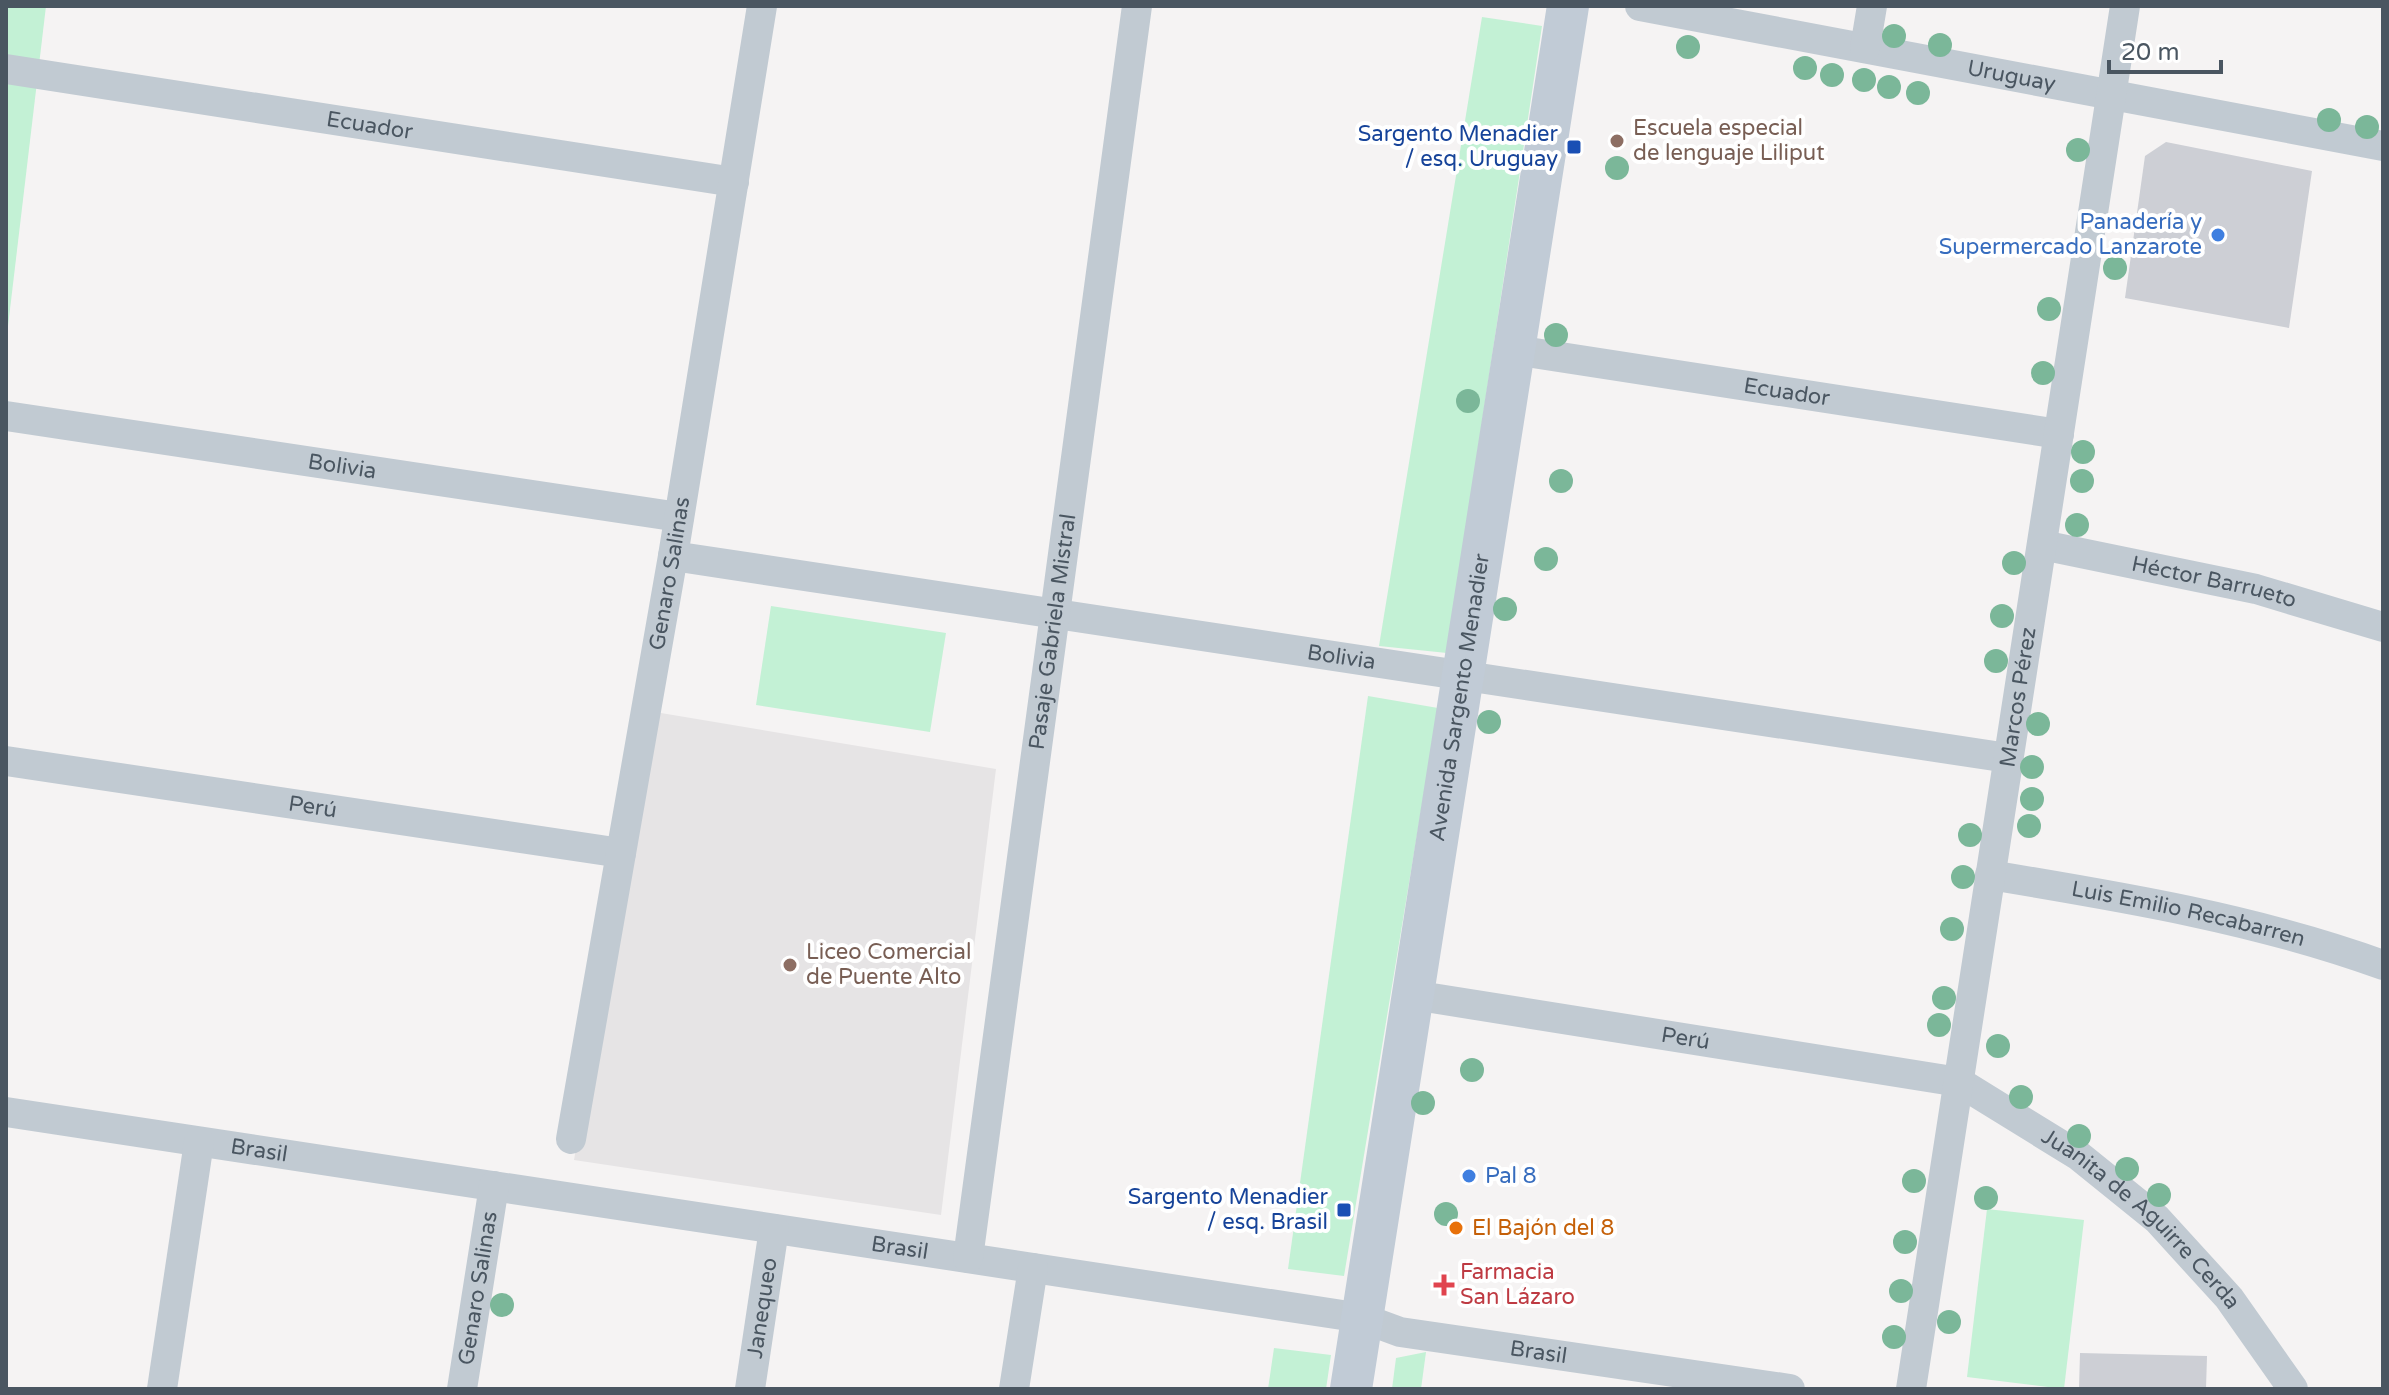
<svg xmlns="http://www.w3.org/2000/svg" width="2389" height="1395" viewBox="0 0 2389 1395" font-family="'Varela Round',sans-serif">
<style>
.education{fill:#e6e4e5}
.green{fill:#c3f1d5}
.building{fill:#cdcfd5}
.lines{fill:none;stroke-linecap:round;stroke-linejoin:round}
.street{stroke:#c1cad2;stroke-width:30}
.secondary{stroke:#c1cbd6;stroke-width:42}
.tree{fill:#7bb799}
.education-dot{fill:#8d6e63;stroke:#fff;stroke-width:3}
.transit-dot{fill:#1a4fb4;stroke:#fff;stroke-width:3}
.shop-dot{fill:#3f7fe0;stroke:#fff;stroke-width:3}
.food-dot{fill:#e8710a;stroke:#fff;stroke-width:3}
.health-dot{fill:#e0444e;stroke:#fff;stroke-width:3}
.labels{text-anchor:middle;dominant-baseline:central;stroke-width:8;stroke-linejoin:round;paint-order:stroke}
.street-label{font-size:22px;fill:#4a5661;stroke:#fff}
.education-label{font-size:22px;fill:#785e54;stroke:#fff;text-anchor:start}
.transit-label{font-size:22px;fill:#164399;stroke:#fff;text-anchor:end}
.shop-label{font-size:22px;fill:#366cbe;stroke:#fff;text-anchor:end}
.food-label{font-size:22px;fill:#c56008;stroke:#fff;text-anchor:start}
.health-label{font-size:22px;fill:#be3a42;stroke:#fff;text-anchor:start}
</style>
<rect width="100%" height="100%" fill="#f5f3f3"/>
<polygon class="education" points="655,712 996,769 941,1215 574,1160"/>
<g class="green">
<polygon points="6,6 46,6 6,343"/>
<polygon points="1482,17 1542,26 1447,653 1379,646"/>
<polygon points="771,606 946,633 930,732 756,705"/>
<polygon points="1368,696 1438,708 1344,1276 1288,1269"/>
<polygon points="1987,1209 2084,1220 2064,1389 1967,1377"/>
<polygon points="1274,1348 1331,1355 1326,1389 1268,1389"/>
<polygon points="1426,1352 1421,1389 1392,1389 1396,1358"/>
</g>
<g class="building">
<polygon points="2166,142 2312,171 2289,328 2125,298 2145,156"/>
<polygon points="2080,1353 2207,1356 2206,1389 2079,1389"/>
</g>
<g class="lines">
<g class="street">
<path id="s1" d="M1640 6 2383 146"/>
<polyline points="1865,48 1872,6"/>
<path id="s2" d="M6 69 734 182"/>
<path id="s3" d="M1514 350 2059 434"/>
<path id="s4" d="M6 416 679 517"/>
<path id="s5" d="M2042 545 2256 589 2383 627"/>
<path id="s6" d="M673 556 2008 758"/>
<path id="s7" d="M6 761 621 853"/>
<path id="s8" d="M1990 875C2123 897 2256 919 2383 965"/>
<path id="s9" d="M1413 995 1959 1082 2079 1156 2157 1219 2229 1298 2293 1389"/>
<path id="s10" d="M6 1112 1362 1318 1400 1332 1790 1389"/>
<path id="s11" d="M571 1139 673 556 762 6"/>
<path id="s12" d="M968 1258 1137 6"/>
<polyline points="162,1389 199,1142"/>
<path id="s13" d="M462 1389 494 1186"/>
<path id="s14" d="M750 1389 774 1229"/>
<polyline points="1014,1389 1033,1268"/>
<path id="s15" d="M1911 1389 2125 6"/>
</g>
<path class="secondary" id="s16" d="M1351 1389 1568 6"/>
</g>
<g class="tree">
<circle cx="1894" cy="36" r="12"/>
<circle cx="1940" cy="45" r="12"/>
<circle cx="1688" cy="47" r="12"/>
<circle cx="1805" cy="68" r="12"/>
<circle cx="1832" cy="75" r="12"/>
<circle cx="1864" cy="80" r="12"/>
<circle cx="1889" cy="87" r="12"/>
<circle cx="1918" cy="93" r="12"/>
<circle cx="2329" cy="120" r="12"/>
<circle cx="2367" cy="127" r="12"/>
<circle cx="2078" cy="150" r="12"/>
<circle cx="1617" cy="168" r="12"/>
<circle cx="2115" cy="268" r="12"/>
<circle cx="2049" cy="309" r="12"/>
<circle cx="1556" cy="335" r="12"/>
<circle cx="2043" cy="373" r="12"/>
<circle cx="1468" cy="401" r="12"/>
<circle cx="2083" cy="452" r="12"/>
<circle cx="1561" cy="481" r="12"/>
<circle cx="2082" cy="481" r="12"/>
<circle cx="2077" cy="525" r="12"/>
<circle cx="1546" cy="559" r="12"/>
<circle cx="2014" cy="563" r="12"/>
<circle cx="1505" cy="609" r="12"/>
<circle cx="2002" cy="616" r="12"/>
<circle cx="1996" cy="661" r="12"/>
<circle cx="1489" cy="722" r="12"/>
<circle cx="2038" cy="724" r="12"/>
<circle cx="2032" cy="767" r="12"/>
<circle cx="2032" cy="799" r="12"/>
<circle cx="2029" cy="826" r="12"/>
<circle cx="1970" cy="835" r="12"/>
<circle cx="1963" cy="877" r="12"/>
<circle cx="1952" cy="929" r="12"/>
<circle cx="1944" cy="998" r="12"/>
<circle cx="1939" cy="1025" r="12"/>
<circle cx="1998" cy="1046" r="12"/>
<circle cx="1472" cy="1070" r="12"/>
<circle cx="2021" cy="1097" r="12"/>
<circle cx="1423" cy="1103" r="12"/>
<circle cx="2079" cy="1136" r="12"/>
<circle cx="2127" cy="1169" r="12"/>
<circle cx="1914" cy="1181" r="12"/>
<circle cx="2159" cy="1195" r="12"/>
<circle cx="1986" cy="1198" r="12"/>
<circle cx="1446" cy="1214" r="12"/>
<circle cx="1905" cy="1242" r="12"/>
<circle cx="1901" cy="1291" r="12"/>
<circle cx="502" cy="1305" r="12"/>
<circle cx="1949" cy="1322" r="12"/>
<circle cx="1894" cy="1337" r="12"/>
</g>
<g class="education-dot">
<circle cx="1617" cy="141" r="8"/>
<circle cx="790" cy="965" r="8"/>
</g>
<g class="transit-dot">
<rect x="1566" y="139" width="16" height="16" rx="4"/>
<rect x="1336" y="1202" width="16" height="16" rx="4"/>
</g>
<g class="shop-dot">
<circle cx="2218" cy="235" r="8"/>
<circle cx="1469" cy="1176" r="8"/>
</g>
<circle class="food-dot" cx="1456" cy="1228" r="8"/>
<path class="health-dot" d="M1440 1273h8v8h8v8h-8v8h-8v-8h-8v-8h8z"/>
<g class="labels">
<g class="street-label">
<text stroke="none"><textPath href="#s1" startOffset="378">Uruguay</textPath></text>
<text stroke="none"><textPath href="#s2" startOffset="368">Ecuador</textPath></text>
<text stroke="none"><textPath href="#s3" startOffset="276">Ecuador</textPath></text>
<text stroke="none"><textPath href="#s4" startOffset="340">Bolivia</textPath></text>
<text stroke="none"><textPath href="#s11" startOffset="574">Genaro Salinas</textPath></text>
<text stroke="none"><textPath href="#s5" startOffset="176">Héctor Barrueto</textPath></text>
<text stroke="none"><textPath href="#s12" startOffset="632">Pasaje Gabriela Mistral</textPath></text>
<text stroke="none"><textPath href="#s6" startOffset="676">Bolivia</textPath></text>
<text stroke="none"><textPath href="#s16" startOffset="700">Avenida Sargento Menadier</textPath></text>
<text stroke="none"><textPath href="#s15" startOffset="700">Marcos Pérez</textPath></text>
<text stroke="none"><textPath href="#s7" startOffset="310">Perú</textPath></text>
<text stroke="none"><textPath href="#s8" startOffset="202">Luis Emilio Recabarren</textPath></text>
<text stroke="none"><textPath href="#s9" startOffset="276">Perú</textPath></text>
<text stroke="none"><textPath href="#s10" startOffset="256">Brasil</textPath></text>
<text stroke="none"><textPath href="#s9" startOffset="782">Juanita de Aguirre Cerda</textPath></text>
<text stroke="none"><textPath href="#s10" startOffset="904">Brasil</textPath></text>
<text stroke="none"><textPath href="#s13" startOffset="102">Genaro Salinas</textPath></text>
<text stroke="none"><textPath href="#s14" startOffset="82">Janequeo</textPath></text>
<text stroke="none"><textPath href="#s10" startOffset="1552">Brasil</textPath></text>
</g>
<g class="education-label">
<text x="1633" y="128">Escuela especial<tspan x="1633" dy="25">de lenguaje Liliput</tspan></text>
<text x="806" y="952">Liceo Comercial<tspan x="806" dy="25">de Puente Alto</tspan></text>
</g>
<g class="transit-label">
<text x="1558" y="134">Sargento Menadier<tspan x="1558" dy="25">/ esq. Uruguay</tspan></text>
<text x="1328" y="1197">Sargento Menadier<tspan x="1328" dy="25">/ esq. Brasil</tspan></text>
</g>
<g class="shop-label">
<text x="2202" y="222">Panadería y<tspan x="2202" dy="25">Supermercado Lanzarote</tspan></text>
<text x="1485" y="1176" text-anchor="start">Pal 8</text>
</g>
<g class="food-label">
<text x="1472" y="1228">El Bajón del 8</text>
</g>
<g class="health-label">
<text x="1460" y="1272">Farmacia<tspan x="1460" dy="25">San Lázaro</tspan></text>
</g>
</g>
<rect width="2389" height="1395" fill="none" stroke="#4a5661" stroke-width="16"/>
<path d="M2109 60v12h112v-12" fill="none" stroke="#4a5661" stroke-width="4"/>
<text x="2121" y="60" font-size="24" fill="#4a5661" stroke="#ffffff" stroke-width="6" paint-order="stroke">20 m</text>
</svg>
